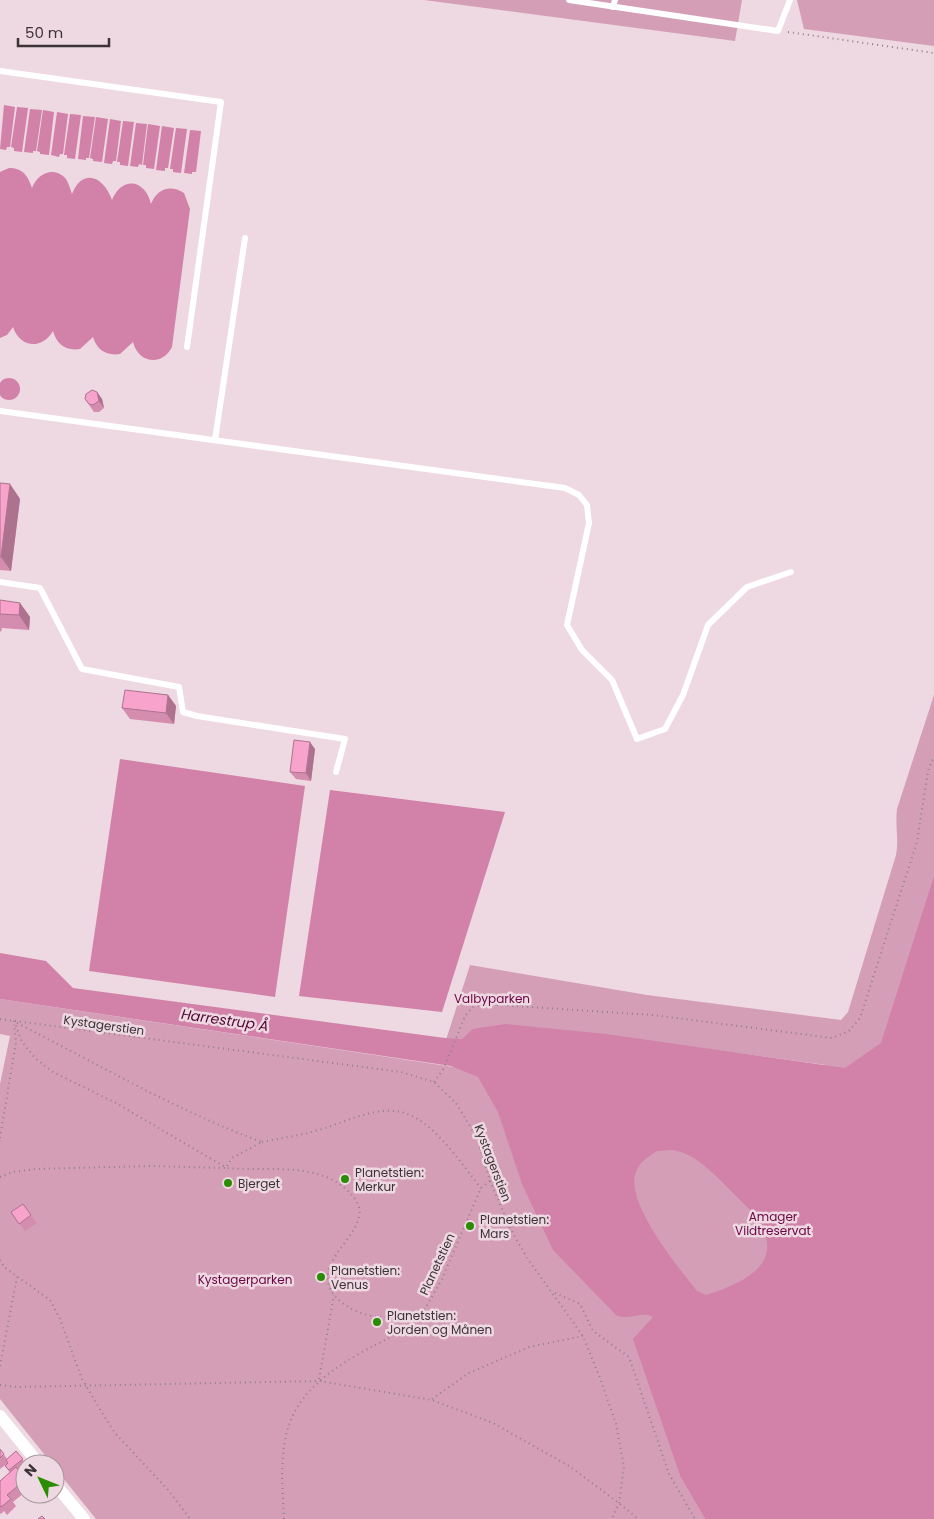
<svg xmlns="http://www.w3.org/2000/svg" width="934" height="1519" viewBox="0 0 934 1519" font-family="Poppins,sans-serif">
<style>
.green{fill:#d39eb6}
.water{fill:#d281a8;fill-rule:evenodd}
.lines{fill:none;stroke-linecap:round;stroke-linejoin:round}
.path{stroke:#908187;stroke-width:2;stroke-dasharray:1 4;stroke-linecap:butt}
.lane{stroke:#fff;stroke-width:6}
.street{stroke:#fff;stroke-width:12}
.wall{fill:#d48caf}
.shaded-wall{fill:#ad728e}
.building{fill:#f7a3cb;stroke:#ad728e}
.poi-dot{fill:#2a8c01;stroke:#eed8e1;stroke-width:2}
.labels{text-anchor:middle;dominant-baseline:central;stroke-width:5;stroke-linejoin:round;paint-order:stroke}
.park-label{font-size:12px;fill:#6b0645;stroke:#eed8e1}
.street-label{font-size:12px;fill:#3c3337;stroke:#eed8e1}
.poi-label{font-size:12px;fill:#3c3337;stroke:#eed8e1;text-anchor:start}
.water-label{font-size:14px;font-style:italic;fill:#4f0532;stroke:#eed8e1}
</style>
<rect width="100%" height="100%" fill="#eed8e1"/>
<g class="green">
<polygon points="424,0 742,0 735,41"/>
<polygon points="797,0 934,0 934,46 804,29"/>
<path d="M934 695V1519L681 1478 705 1519H96L55 1468V1464H52L0 1399V1084L10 1036 0 1034V999L454 1067 826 1065 641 1040 458 1042 446 1040 470 965 647 995 841 1020 848 1012 896 855C899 840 895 825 897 809Z"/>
</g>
<g class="water">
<polygon points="4,105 15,107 10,147 7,147 6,150 0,149"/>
<polygon points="17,107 28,108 22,152 14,151 14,148 11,147"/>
<polygon points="30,109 42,110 36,151 33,151 33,153 24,152"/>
<polygon points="43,110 54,112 49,155 40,154 40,152 37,151"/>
<polygon points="57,112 68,114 63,154 60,154 59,157 51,155"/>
<polygon points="70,114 81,115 75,159 67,158 67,155 64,155"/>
<polygon points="83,116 95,117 89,158 86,158 86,160 78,159"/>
<polygon points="96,117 108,119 102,162 93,161 93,159 90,158"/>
<polygon points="110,119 121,121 116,161 113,161 112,164 104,163"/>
<polygon points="123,121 134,122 128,166 120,165 120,162 117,162"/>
<polygon points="136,123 147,124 142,165 139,164 138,167 130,166"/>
<polygon points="148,124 160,126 154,169 146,168 146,165 143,165"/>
<polygon points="162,126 174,128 168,168 165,168 165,171 156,170"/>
<polygon points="176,128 187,129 181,173 173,172 173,169 170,169"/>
<polygon points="190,130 201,131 196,172 192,172 192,174 184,173"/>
<path d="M9 168C23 168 28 176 32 188 37 174 54 165 66 179 69 184 70 189 72 194 83 167 104 177 112 200 122 176 145 179 151 204 157 189 170 184 184 193L190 209 172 347C162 367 138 363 133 342L120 354C106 356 97 350 93 337L80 349C66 351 57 345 53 331 42 350 20 348 13 327L7 335 0 338V172Z"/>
<circle cx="9" cy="389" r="11"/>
<polygon points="120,759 305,786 275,997 89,971"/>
<polygon points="330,790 505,812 442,1012 299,996"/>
<path d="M934 876V1519H705L681 1478 633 1339 653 1317C643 1311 632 1320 617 1316L553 1250 522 1184 498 1112 478 1077 451 1066 0 999V953L46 961 73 988 445 1038 462 1039 473 1029 505 1024 606 1034 845 1068 881 1043ZM657 1151C663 1151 671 1149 677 1151 698 1155 720 1180 735 1195 746 1206 760 1218 765 1234 778 1271 731 1287 706 1295L697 1291C679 1268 624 1202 636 1172 640 1161 648 1157 657 1151Z"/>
</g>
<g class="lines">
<g class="path">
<polyline points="788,32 934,53"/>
<polyline points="0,1019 401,1072 434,1082 456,1103 477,1138 490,1181 510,1228 527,1258 583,1336 600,1378 616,1424 624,1467 619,1503 612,1519"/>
<polyline points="14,1021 22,1042 36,1059 53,1072 116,1103 225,1167"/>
<path d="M17 1023C98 1064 177 1111 262 1142L232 1158 226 1168C268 1172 325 1159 355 1199 358 1203 361 1210 359 1216 356 1234 335 1250 329 1269 320 1297 357 1316 380 1317 396 1318 411 1314 425 1309L442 1279 481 1188 490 1181"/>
<polyline points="434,1082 444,1068 465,1016 473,1007 483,1004 653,1015 832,1038 849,1031 860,1018 917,842 928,771 934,756"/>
<polyline points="0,1138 16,1042 14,1024"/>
<path d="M262 1142C280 1138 298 1136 315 1131 342 1124 373 1106 401 1112 433 1119 462 1165 481 1188"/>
<polyline points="0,1177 13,1172 35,1169 151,1166 226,1168"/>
<polyline points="0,1260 4,1267 50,1300 60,1319 82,1379 101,1411 115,1433 169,1491 190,1519"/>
<polyline points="555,1293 580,1304 593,1331 629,1357 669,1474 695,1519"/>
<polyline points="0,1366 17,1277"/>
<polyline points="319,1379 334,1295"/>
<polyline points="0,1385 17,1387 319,1381 432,1400 493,1423 569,1466 619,1503 638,1519"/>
<polyline points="432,1399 469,1373 529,1347 583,1336"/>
<path d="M284 1519C279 1436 280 1400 357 1355 383 1340 402 1334 424 1311"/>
</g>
<g class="lane">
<polyline points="569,0 778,31 790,0"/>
<polyline points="613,7 615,0"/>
<polyline points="0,71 221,102 187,347"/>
<polyline points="0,411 565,488 579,495 587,505 589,523 567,625 582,650 612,680 637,739 665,729 683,695 708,625 747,587 791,572"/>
<polyline points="215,440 245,238"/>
<polyline points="0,582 40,588 82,669 179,687 183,712 197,716 345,739 336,772"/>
</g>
<g class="street">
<polyline points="0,1416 39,1464"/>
<polyline points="55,1484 84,1519"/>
</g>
</g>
<g class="wall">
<polygon points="97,392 102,399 104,408 99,412 94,412 85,399"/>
<polygon points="0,483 10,484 20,499 11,571 0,570"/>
<polygon points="0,600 20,603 30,617 29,630 2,628 1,632 0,631"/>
<polygon points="168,695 176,706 174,724 130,719 122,708"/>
<polygon points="315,749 311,781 296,779 290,772"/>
<polygon points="23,1204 37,1223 25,1231 11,1212"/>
<polygon points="0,1449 7,1459 16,1451 25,1463 18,1469 25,1478 25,1492 13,1502 16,1506 7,1515 4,1511 1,1514 0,1513 0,1481 10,1473 5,1466 8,1463 0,1469"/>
</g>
<g class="shaded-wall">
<polygon points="97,392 102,399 104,408 99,401"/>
<polygon points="10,484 20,499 11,571 1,557"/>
<polygon points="20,603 30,617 29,630 19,615"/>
<polygon points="168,695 176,706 174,724 166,713"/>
<polygon points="310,742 315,749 311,781 306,773"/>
</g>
<g class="building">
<polygon points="92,390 97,392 99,401 93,405 89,404 85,399 86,394"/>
<polygon points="0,483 10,484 1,557 0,557"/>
<polygon points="0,600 20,603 19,615 0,614"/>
<polygon points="125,690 168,695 166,713 122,708"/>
<polygon points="294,740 310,742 306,773 290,772"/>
<polygon points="23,1204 31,1215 19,1224 11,1212"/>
<polygon points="0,1449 4,1454 0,1458"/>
<polygon points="16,1451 23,1459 9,1470 5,1466 8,1463 6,1460"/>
<polygon points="16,1467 25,1478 25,1480 7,1495 11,1499 1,1507 0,1506 0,1481"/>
<polygon points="42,1516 45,1519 38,1519"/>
</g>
<g class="poi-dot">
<circle cx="345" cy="1179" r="5"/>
<circle cx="228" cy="1183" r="5"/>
<circle cx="470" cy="1226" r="5"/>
<circle cx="321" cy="1277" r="5"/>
<circle cx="377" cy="1322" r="5"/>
</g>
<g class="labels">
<g class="park-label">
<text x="492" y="998">Valbyparken</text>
<text x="773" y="1216">Amager<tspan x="773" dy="14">Vildtreservat</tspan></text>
<text x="245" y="1279">Kystagerparken</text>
</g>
<g class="street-label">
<text transform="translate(104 1025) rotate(8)">Kystagerstien</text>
<text transform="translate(493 1163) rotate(69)">Kystagerstien</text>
<text transform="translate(437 1264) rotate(-65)">Planetstien</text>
</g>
<g class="poi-label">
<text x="355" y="1172">Planetstien:<tspan x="355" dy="14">Merkur</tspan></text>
<text x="238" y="1183">Bjerget</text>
<text x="480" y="1219">Planetstien:<tspan x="480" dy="14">Mars</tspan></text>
<text x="331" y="1270">Planetstien:<tspan x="331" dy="14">Venus</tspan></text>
<text x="387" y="1315">Planetstien:<tspan x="387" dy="14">Jorden og Månen</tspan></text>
</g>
<g class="water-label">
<text transform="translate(225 1020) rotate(8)">Harrestrup Å</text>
</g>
</g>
<g transform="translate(40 1479) rotate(313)"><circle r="24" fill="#eed8e1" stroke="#a7969d"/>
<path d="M0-4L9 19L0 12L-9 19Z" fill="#2a8c01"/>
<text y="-8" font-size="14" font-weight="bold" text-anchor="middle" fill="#3c3337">N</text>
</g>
<path d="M18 38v8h91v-8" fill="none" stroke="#3c3337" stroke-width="2.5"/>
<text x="25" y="38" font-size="15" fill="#3c3337" stroke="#eed8e1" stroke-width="4" paint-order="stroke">50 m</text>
</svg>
